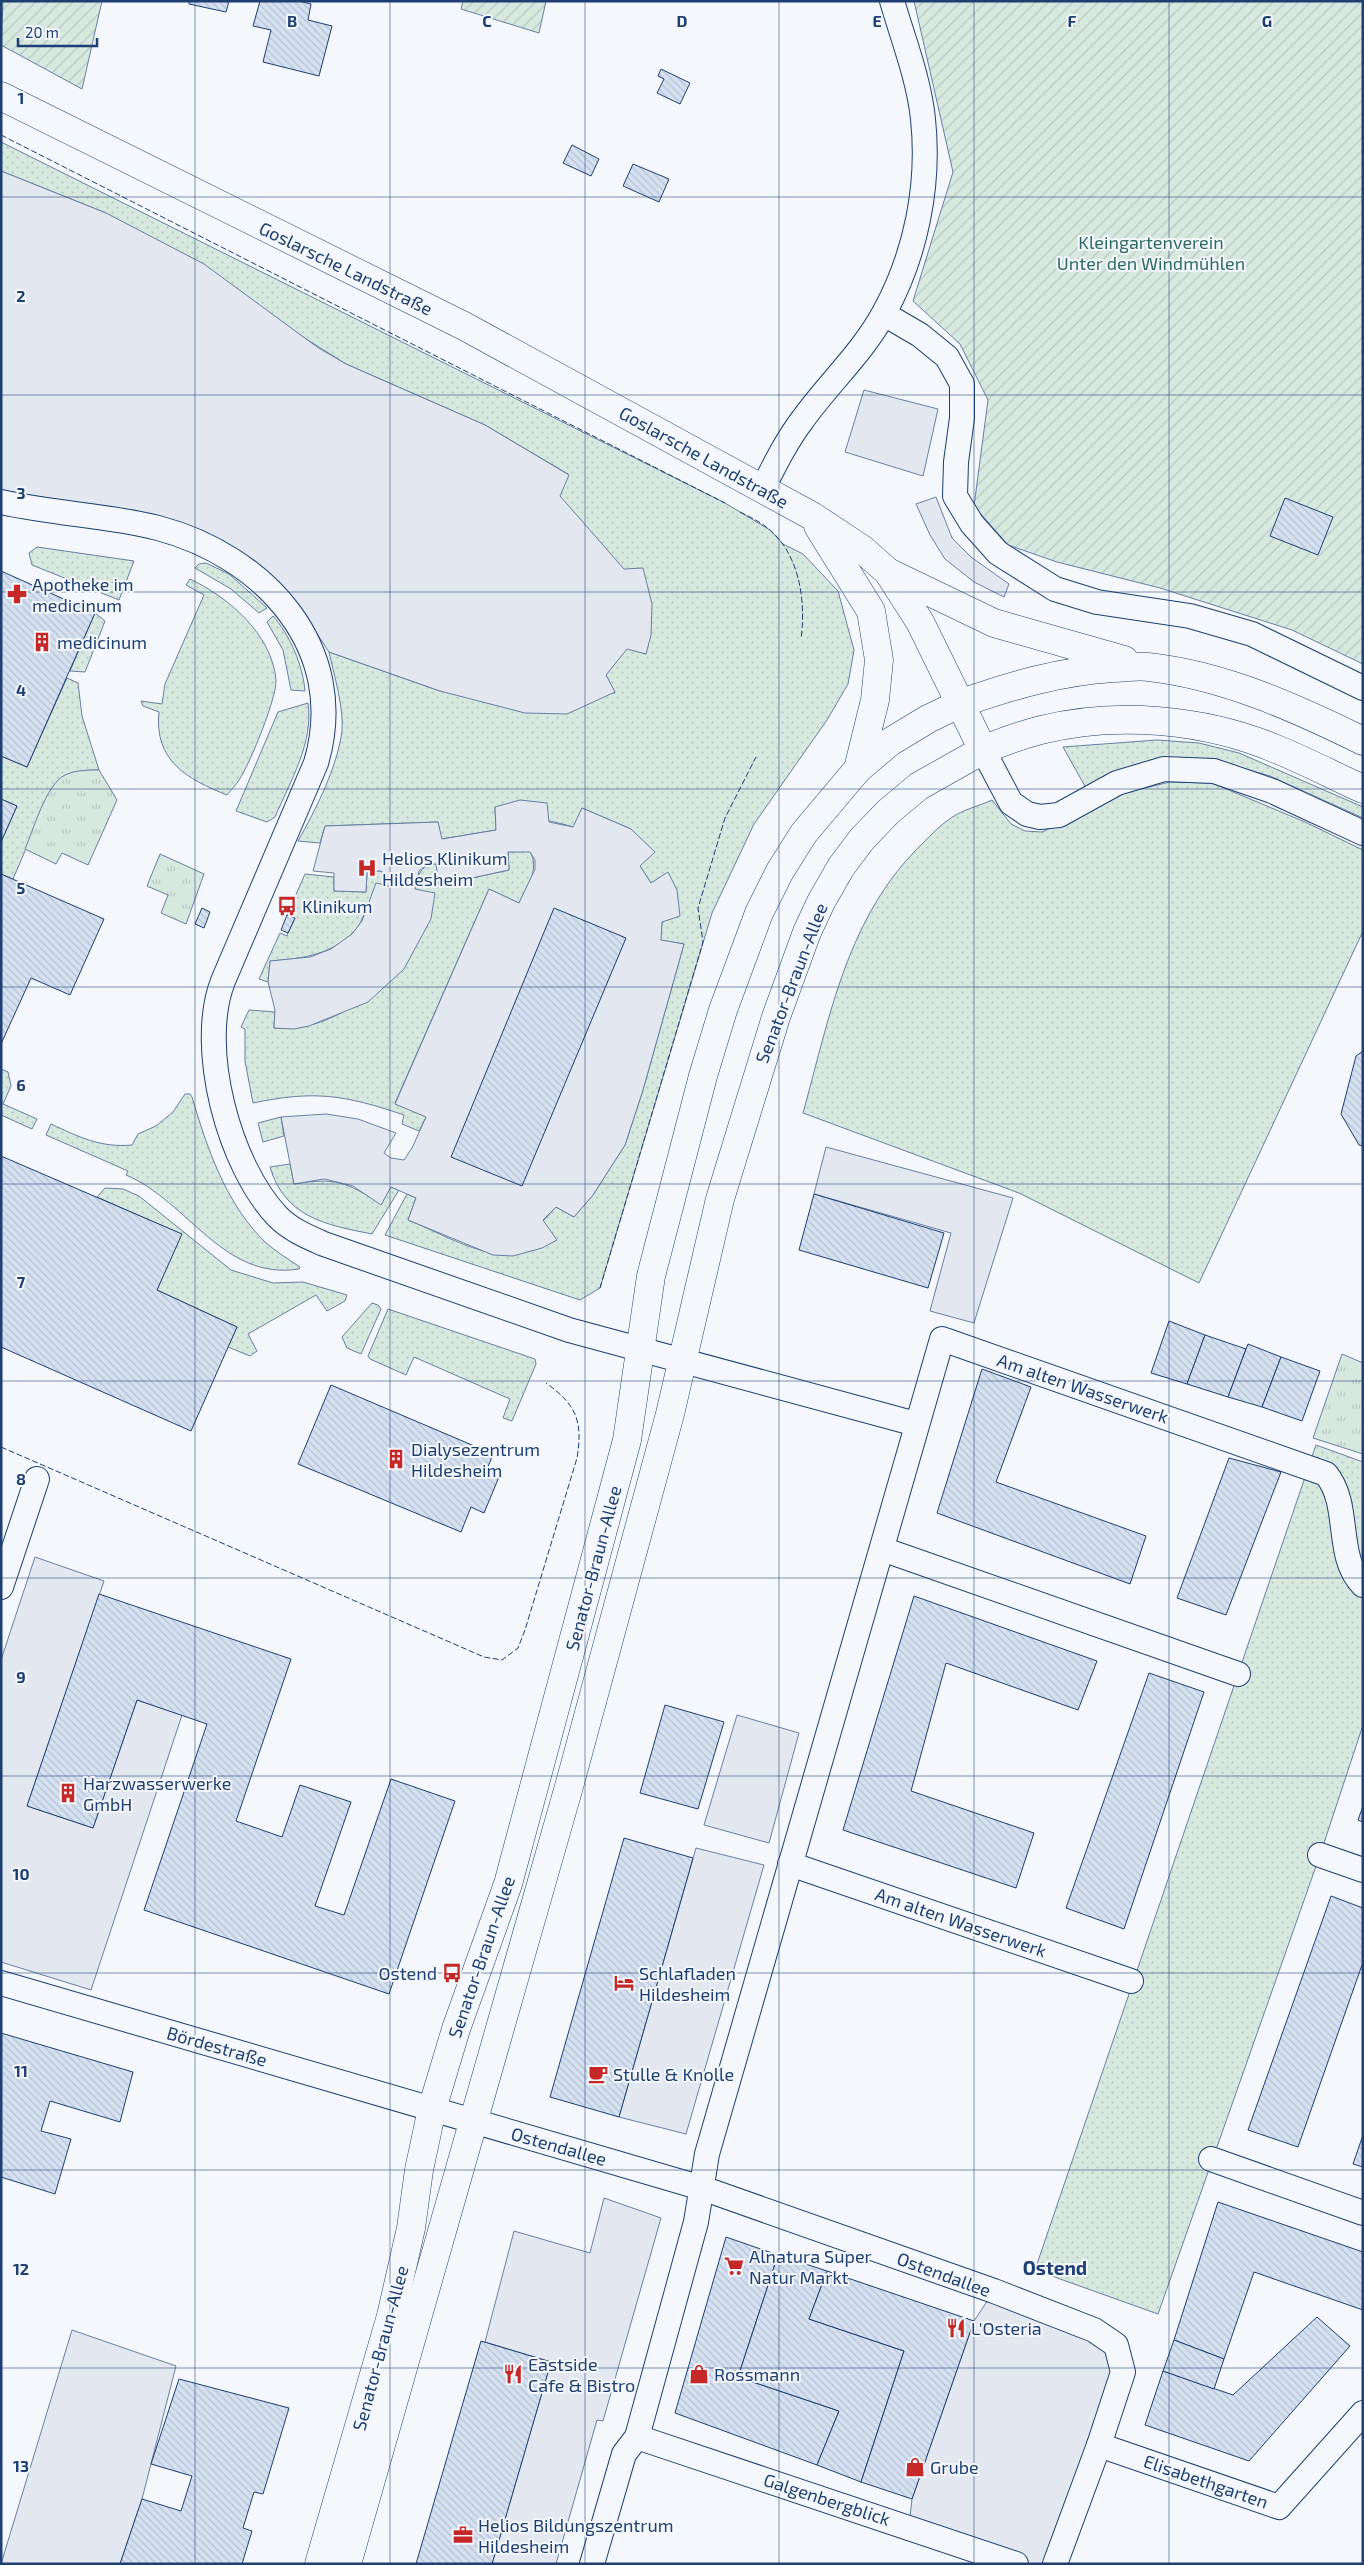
<svg xmlns="http://www.w3.org/2000/svg" width="1364" height="2565" viewBox="0 0 1364 2565" font-family="'Exo 2',sans-serif">
<style>
.grass{fill:url(#grass-dots);stroke:#687fa3}
.park{fill:url(#park-tufts);stroke:#687fa3}
.garden{fill:url(#garden-furrows);stroke:#687fa3}
.parking{fill:#e3e8f0;stroke:#687fa3}
.building{fill:url(#building-back-hatch);stroke:#1d3f73}
.lines{fill:none;stroke-linecap:round;stroke-linejoin:round}
.street-casing{stroke:#1d3f73;stroke-width:26}
.secondary-casing{stroke:#1d3f73;stroke-width:29}
.primary-casing{stroke:#1d3f73;stroke-width:29}
.street{stroke:#f4f7fb;stroke-width:24}
.secondary{stroke:#f4f7fb;stroke-width:28}
.primary{stroke:#f4f7fb;stroke-width:28}
.fence{stroke:#1d3f73;stroke-width:1;stroke-dasharray:6 2.5;stroke-linecap:butt}
.grid{fill:none;stroke:#1d3f73;stroke-width:1;stroke-opacity:0.55}
.labels{text-anchor:middle;dominant-baseline:central;stroke-width:4;stroke-linejoin:round;paint-order:stroke}
.park-label{font-size:18px;fill:#2c6c60;stroke:#f4f7fb}
.street-label{font-size:18px;fill:#1d3f73;stroke:#f4f7fb}
.poi-label{font-size:18px;fill:#1d3f73;stroke:#f4f7fb;text-anchor:start}
.neighbourhood-label{font-size:19px;font-weight:bold;fill:#1d3f73;stroke:#f4f7fb}
.grid-label{font-size:16px;text-anchor:middle;font-weight:bold;fill:#1d3f73;stroke:#f4f7fb;stroke-width:4;stroke-linejoin:round;paint-order:stroke}
</style>
<defs>
<pattern id="grass-dots" width="8" height="8" patternUnits="userSpaceOnUse" patternTransform="scale(1.25)"><rect width="8" height="8" fill="#d7e8df"/><path d="M2 2h.1M6 6h.1" fill="none" stroke="#b8c8c3" stroke-width="1.8" stroke-linecap="round"/></pattern>
<pattern id="park-tufts" width="24" height="20" patternUnits="userSpaceOnUse" patternTransform="scale(1.25)"><rect width="24" height="20" fill="#d7e8df"/><path d="M3 7l-1-3M5 7V3M7 7l1-3M15 17l-1-3M17 17v-4M19 17l1-3" fill="none" stroke="#b8c8c3"/></pattern>
<pattern id="garden-furrows" width="10" height="10" patternUnits="userSpaceOnUse" patternTransform="scale(1.25)"><rect width="10" height="10" fill="#d7e8df"/><path d="M-1 1l2-2M0 10L10 0M9 11l2-2" fill="none" stroke="#b8c8c3"/></pattern>
<pattern id="building-back-hatch" width="6" height="6" patternUnits="userSpaceOnUse" patternTransform="scale(1.25)"><rect width="6" height="6" fill="#d5e0f0"/><path d="M-1 5l2 2M0 0l6 6M5-1l2 2" fill="none" stroke="#b6c1d1"/></pattern>
</defs>
<rect width="100%" height="100%" fill="#f4f7fb"/>
<g class="grass">
<path d="M1 142 725 503 770 530 783 544 803 554 838 591 854 650 848 684 827 720 754 824 712 913 600 1288 580 1300 385 1235 407 1194 416 1198 408 1220C462 1242 500 1272 556 1240L543 1221 556 1207 574 1217 593 1195 625 1145 643 1090 684 944 660 940 668 873 651 883 640 866 654 852 631 829 582 808 574 827 495 807 496 830 441 839 438 822 325 826 320 843 298 841C316 809 337 768 342 731 344 708 334 675 329 652L440 691 615 693 606 675 627 648 646 654 624 570 559 496 568 474 485 425 346 364 106 213 1 171Z"/>
<polygon points="37,547 134,561 119,600 32,565 29,553"/>
<polygon points="206,563 229,574 267,608 259,613 231,589 195,568 199,564"/>
<path d="M190 579C228 597 272 634 276 680 277 697 250 764 239 780 236 785 231 790 227 795 187 779 154 761 159 712L143 706 141 701 162 704 165 684 204 595 186 585Z"/>
<polygon points="95,613 105,621 85,672 70,671"/>
<path d="M273 616C290 635 303 666 305 691L291 690 283 650 267 622Z"/>
<path d="M67 678 78 683 82 716 99 770C80 770 66 772 53 786L13 879 1 874V842L17 806 1 799V756L27 767Z"/>
<path d="M308 703C314 742 290 782 275 817L267 822 236 811 278 712Z"/>
<polygon points="1157,740 1199,743 1239,753 1363,807 1363,818 1270,776 1229,764 1086,788 1063,747"/>
<path d="M1170 782 1212 783 1305 822 1363 850V931L1199 1283 1019 1193 803 1113C830 1016 847 916 923 843 931 835 940 825 951 818 962 810 979 806 992 800L1011 824 1025 831 1042 832 1124 793Z"/>
<path d="M530 851C540 870 527 886 519 903L489 889 395 1103 426 1117 419 1131 402 1124 404 1115C345 1095 315 1090 253 1103L245 1061V1029L241 1027 249 1010 275 1012 274 1028C300 1030 320 1024 343 1012L415 889C418 875 420 864 437 864L439 885 509 870 508 852Z"/>
<path d="M367 871H381L387 876 393 887C387 892 375 896 370 903 365 909 363 919 358 927 336 954 303 959 270 961L268 982 259 979 280 933 287 936 288 933 295 918 287 915 305 874 334 877V891L366 892Z"/>
<polygon points="1,1069 8,1072 11,1086 3,1104 37,1119 32,1129 1,1115"/>
<path d="M185 1094H190L192 1097C207 1148 226 1204 265 1242 275 1251 288 1259 300 1267L299 1269C223 1281 188 1201 126 1175L128 1171 46 1135 51 1124C79 1137 101 1148 132 1145L138 1134 156 1126 173 1112Z"/>
<polygon points="281,1117 284,1136 263,1142 258,1123"/>
<path d="M290 1164 294 1184C336 1177 346 1182 381 1204L391 1187 399 1190 372 1234C327 1225 285 1218 270 1167Z"/>
<polygon points="105,1188 123,1189 139,1196 231,1270 273,1283 303,1282 347,1295 345,1301 327,1311 316,1295 248,1334 257,1351 250,1356 228,1347 237,1327 157,1290 181,1234 97,1197"/>
<polygon points="372,1303 378,1305 381,1309 361,1354 347,1348 342,1337"/>
<polygon points="388,1309 535,1359 536,1364 512,1421 503,1418 510,1399 414,1357 406,1375 370,1359 368,1356"/>
<polygon points="1316,1445 1363,1462 1363,1725 1320,1855 1158,2314 1035,2270"/>
</g>
<g class="park">
<path d="M99 770 117 800 88 865 62 853 56 864 25 849C33 831 46 784 65 775 75 770 88 770 99 770Z"/>
<polygon points="160,854 204,874 186,924 161,913 168,895 147,886"/>
<polygon points="1342,1354 1363,1363 1363,1454 1313,1438"/>
</g>
<g class="garden">
<polygon points="3,1 102,1 82,89 1,45"/>
<polygon points="463,1 546,1 539,33 461,9"/>
<polygon points="914,1 1363,1 1363,664 1292,630 1160,588 1057,562 1008,545 974,506 988,400 960,344 913,301 953,172"/>
</g>
<g class="parking">
<polygon points="1,171 106,213 204,264 317,347 346,364 485,425 569,475 560,496 624,569 643,568 652,604 651,635 646,654 627,649 606,675 615,692 567,714 525,713 440,691 329,652 314,629 266,572 169,519 1,490"/>
<polygon points="864,390 938,409 923,476 845,452"/>
<polygon points="936,497 952,538 971,557 1009,584 1004,597 974,582 945,559 930,535 916,504"/>
<polygon points="520,800 547,803 549,822 573,827 582,808 631,829 655,852 640,866 651,883 668,872 677,890 680,916 662,922 661,940 684,944 643,1090 625,1145 593,1195 574,1217 556,1207 543,1220 557,1240 542,1248 513,1256 493,1255 408,1220 416,1198 391,1187 381,1205 353,1186 337,1182 324,1179 294,1184 281,1117 326,1114 358,1119 396,1133 384,1153 391,1158 404,1160 412,1148 426,1117 395,1104 489,889 519,903 535,869 535,860 530,852 508,852 509,870 439,885 436,864 428,864 419,871 415,889 435,893 431,919 404,969 368,1002 309,1026 294,1029 274,1028 275,1010 268,982 270,961 310,957 331,949 352,934 362,921 376,883 393,887 387,876 381,871 367,871 366,892 334,891 334,873 313,871 325,826 438,822 442,839 496,830 495,807"/>
<polygon points="826,1147 1013,1198 974,1323 930,1311 951,1233 814,1194"/>
<polygon points="35,1557 104,1581 27,1806 93,1828 137,1700 182,1715 91,1990 1,1962 1,1660"/>
<polygon points="737,1715 799,1733 769,1843 704,1825"/>
<polygon points="696,1848 764,1865 686,2134 619,2117"/>
<polygon points="604,2198 661,2218 603,2421 597,2420 556,2564 492,2564 551,2362 485,2342 514,2231 590,2253"/>
<polygon points="994,2291 1094,2330 1123,2372 1055,2564 1016,2564 909,2526 912,2499 974,2321"/>
<polygon points="72,2330 176,2366 142,2499 120,2564 1,2564"/>
</g>
<g class="building">
<polygon points="189,1 229,1 226,12 189,4"/>
<polygon points="260,1 299,1 311,4 308,20 332,26 319,76 263,62 271,30 253,26"/>
<polygon points="661,69 690,83 680,104 657,93 664,79 658,76"/>
<polygon points="572,145 599,159 591,176 563,163"/>
<polygon points="633,164 669,179 659,202 623,186"/>
<polygon points="1285,498 1333,517 1318,555 1270,536"/>
<polygon points="1,571 95,613 27,767 1,756"/>
<polygon points="1,799 17,806 1,842"/>
<polygon points="1,874 104,919 70,995 31,978 1,1044"/>
<polygon points="202,908 210,912 204,928 195,924"/>
<polygon points="554,908 626,938 522,1186 451,1157"/>
<polygon points="287,915 295,918 288,933 281,930"/>
<polygon points="1363,1051 1363,1146 1359,1145 1341,1114 1356,1056"/>
<polygon points="1,1156 182,1234 157,1290 237,1327 191,1431 1,1347"/>
<polygon points="814,1194 944,1233 928,1288 799,1250"/>
<polygon points="1169,1321 1205,1335 1187,1384 1151,1373"/>
<polygon points="1205,1335 1246,1349 1228,1397 1187,1384"/>
<polygon points="1248,1344 1281,1357 1262,1407 1228,1397"/>
<polygon points="1281,1357 1320,1371 1302,1421 1262,1407"/>
<polygon points="982,1369 1031,1387 996,1482 1146,1536 1130,1584 937,1513"/>
<polygon points="331,1385 493,1454 488,1467 501,1472 484,1513 471,1507 461,1532 298,1464"/>
<polygon points="1229,1458 1281,1472 1226,1615 1177,1598"/>
<polygon points="99,1594 291,1659 236,1821 282,1837 300,1785 351,1802 315,1906 344,1915 391,1779 455,1801 389,1994 144,1910 207,1724 137,1700 93,1828 27,1806"/>
<polygon points="914,1596 1097,1661 1078,1710 946,1663 911,1791 1034,1833 1016,1888 843,1830"/>
<polygon points="1149,1673 1204,1692 1124,1929 1066,1908"/>
<polygon points="665,1705 724,1722 698,1809 640,1793"/>
<polygon points="1363,1806 1363,1822 1358,1820"/>
<polygon points="624,1838 693,1858 619,2117 550,2097"/>
<polygon points="1331,1896 1363,1908 1363,1962 1298,2147 1248,2130"/>
<polygon points="1,2033 133,2072 120,2122 50,2101 41,2131 71,2139 55,2194 1,2177"/>
<polygon points="1363,2135 1363,2167 1353,2164"/>
<polygon points="1218,2202 1363,2252 1363,2310 1254,2272 1224,2359 1174,2340"/>
<polygon points="726,2237 778,2255 738,2377 839,2411 817,2465 675,2413"/>
<polygon points="778,2255 827,2271 809,2319 904,2351 861,2482 817,2465 839,2411 738,2377"/>
<polygon points="827,2271 974,2321 912,2499 861,2482 904,2351 809,2319"/>
<polygon points="1317,2317 1350,2346 1249,2461 1145,2425 1163,2371 1233,2395"/>
<polygon points="1174,2340 1224,2359 1214,2389 1163,2371"/>
<polygon points="481,2341 551,2362 492,2564 416,2564"/>
<polygon points="179,2379 289,2408 263,2494 254,2492 243,2528 252,2531 242,2564 120,2564 142,2499 181,2511 192,2476 151,2464"/>
</g>
<g class="lines">
<defs>
<g id="street">
<polyline points="884,314 920,335 947,357 962,384 962,418 956,462 955,496 972,524 998,553 1055,589 1097,602 1190,616 1252,634 1363,688"/>
<path d="M763 488C775 464 787 440 803 419 829 383 863 352 884 313 916 255 930 185 923 119 919 79 903 39 892 1"/>
<path d="M1 502C53 514 107 515 158 528 264 556 350 648 316 763L223 981C197 1047 229 1166 278 1217 291 1230 308 1237 324 1244L569 1330 916 1424"/>
<polyline points="983,750 1011,803 1027,814 1040,817 1059,815 1117,783 1164,769 1214,771 1272,791 1363,833"/>
<polyline points="882,1549 1238,1674"/>
<polyline points="1,1587 37,1479"/>
<polyline points="1320,1855 1363,1870"/>
<polyline points="790,1864 1131,1981"/>
<polyline points="1,1983 702,2188 994,2291 1094,2330 1116,2345 1123,2372 1099,2445 1055,2564"/>
<polyline points="1211,2159 1363,2213"/>
<polyline points="637,2437 1016,2564"/>
<polyline points="1099,2445 1279,2507 1363,2413"/>
<path d="M592 2564 624 2454 637 2437 696 2222 707 2154 942 1339 1326 1474C1352 1506 1334 1556 1363 1585"/>
</g>
<g id="secondary">
<polyline points="888,572 994,623 1124,660"/>
<path d="M959 704C1010 686 1060 671 1114 668 1125 668 1137 665 1148 667 1223 675 1296 708 1363 741"/>
<path d="M983 750C1002 742 1021 735 1041 730 1116 711 1205 719 1276 749 1306 761 1334 776 1363 789"/>
</g>
<g id="primary">
<polyline points="1,96 464,326 812,516 862,549 888,572 920,622 983,750 919,786 888,812 862,839 841,867 821,902 807,932 776,1017 720,1199 670,1414 570,1783 347,2564"/>
<polyline points="818,526 871,611 879,660 875,700 858,769"/>
<polyline points="319,2564 391,2316 411,2228 419,2170 432,2109 456,2029 508,1884 627,1440 651,1276 703,1076 723,1010 759,913 780,871 804,833 858,769 890,742 928,719 959,704"/>
</g>
</defs>
<use href="#street" class="street-casing"/>
<use href="#secondary" class="secondary-casing"/>
<use href="#primary" class="primary-casing"/>
<use href="#street" class="street"/>
<use href="#secondary" class="secondary"/>
<use href="#primary" class="primary"/>
<g class="fence">
<polyline points="1,135 725,503"/>
<path d="M740 512C750 517 761 522 770 530 800 556 806 602 801 639"/>
<polyline points="600,1288 703,942 698,908 725,818 756,757"/>
<path d="M1 1447 484 1657 502 1660 518 1648 525 1630 577 1458C583 1422 577 1405 546 1383"/>
</g>
</g>
<path class="grid" d="M195 1V2564M390 1V2564M585 1V2564M779 1V2564M974 1V2564M1169 1V2564M1 197H1363M1 395H1363M1 592H1363M1 789H1363M1 987H1363M1 1184H1363M1 1381H1363M1 1578H1363M1 1776H1363M1 1973H1363M1 2170H1363M1 2368H1363"/>
<defs>
<symbol id="pharmacy-bare" viewBox="-9 -9 18 18"><path d="M-2-6h4v4h4v4h-4v4h-4v-4h-4v-4h4Z" fill="#c62828" stroke="#f4f7fb" stroke-width="2.5" paint-order="stroke"/></symbol>
<symbol id="building-bare" viewBox="-9 -9 18 18"><path d="M-4-6H4V6H1V3H-1V6H-4ZM-2.5-4.3h1.7v1.8h-1.7ZM.8-4.3h1.7v1.8H.8ZM-2.5-1h1.7V.8h-1.7ZM.8-1h1.7V.8H.8Z" fill="#c62828" stroke="#f4f7fb" stroke-width="2.5" paint-order="stroke"/></symbol>
<symbol id="hospital-bare" viewBox="-9 -9 18 18"><path d="M-5-5h3v3.5h4V-5h3V5h-3V1.5h-4V5h-3Z" fill="#c62828" stroke="#f4f7fb" stroke-width="2.5" paint-order="stroke"/></symbol>
<symbol id="bus-bare" viewBox="-9 -9 18 18"><path d="M-5-6H5V4H4V6H2V4H-2V6H-4V4H-5ZM-3.5-4V0h7V-4ZM-3.5 1.2v1.5H-2V1.2ZM2 1.2v1.5H3.5V1.2Z" fill="#c62828" stroke="#f4f7fb" stroke-width="2.5" paint-order="stroke"/></symbol>
<symbol id="hotel-bare" viewBox="-9 -9 18 18"><path d="M-6-4.5h1.5V1H6V5H4.5V3h-9V5H-6ZM-4 0a1.8 1.8 0 1 1 3.6 0ZM.5 0V-2.5h3Q6-2.5 6 0Z" fill="#c62828" stroke="#f4f7fb" stroke-width="2.5" paint-order="stroke"/></symbol>
<symbol id="cafe-bare" viewBox="-9 -9 18 18"><path d="M-5.5-4.5H6V0H3Q3 3.5 0 3.5H-2.5Q-5.5 3.5-5.5 0ZM3-3.2v2h1.7v-2ZM-6 4.5H4V6H-6Z" fill="#c62828" stroke="#f4f7fb" stroke-width="2.5" paint-order="stroke"/></symbol>
<symbol id="supermarket-bare" viewBox="-9 -9 18 18"><path d="M-6-5.5h2.5l.6 2H6L4.5 2H-2.5L-4.4-4H-6ZM-1.5 3.2a1.3 1.3 0 1 0 .1 0ZM3 3.2a1.3 1.3 0 1 0 .1 0Z" fill="#c62828" stroke="#f4f7fb" stroke-width="2.5" paint-order="stroke"/></symbol>
<symbol id="restaurant-bare" viewBox="-9 -9 18 18"><path d="M-5-6h1v4h1v-4h1v4h1v-4h1v5L-1.5 .5V6h-2V.5L-5-1ZM5-6V6H3V1.5H1.5Q1.5-4 5-6Z" fill="#c62828" stroke="#f4f7fb" stroke-width="2.5" paint-order="stroke"/></symbol>
<symbol id="shop-bare" viewBox="-9 -9 18 18"><path d="M-5-2.5h2.3a2.7 3.5 0 0 1 5.4 0H5L5.5 6h-11ZM-1.5-2.5h3a1.5 2.3 0 0 0-3 0Z" fill="#c62828" stroke="#f4f7fb" stroke-width="2.5" paint-order="stroke"/></symbol>
<symbol id="office-bare" viewBox="-9 -9 18 18"><path d="M-6-3h4V-5.5h4V-3h4V5H-6ZM-1-4.5V-3h2v-1.5ZM-6 0V1H6V0Z" fill="#c62828" stroke="#f4f7fb" stroke-width="2.5" paint-order="stroke"/></symbol>
</defs>
<g fill-rule="evenodd">
<use href="#pharmacy-bare" x="3" y="580" width="28" height="28"/>
<use href="#building-bare" x="28" y="628" width="28" height="28"/>
<use href="#hospital-bare" x="353" y="854" width="28" height="28"/>
<use href="#bus-bare" x="273" y="892" width="28" height="28"/>
<use href="#building-bare" x="382" y="1445" width="28" height="28"/>
<use href="#building-bare" x="54" y="1779" width="28" height="28"/>
<use href="#bus-bare" x="438" y="1959" width="28" height="28"/>
<use href="#hotel-bare" x="610" y="1969" width="28" height="28"/>
<use href="#cafe-bare" x="584" y="2060" width="28" height="28"/>
<use href="#supermarket-bare" x="720" y="2252" width="28" height="28"/>
<use href="#restaurant-bare" x="942" y="2314" width="28" height="28"/>
<use href="#restaurant-bare" x="499" y="2360" width="28" height="28"/>
<use href="#shop-bare" x="685" y="2360" width="28" height="28"/>
<use href="#shop-bare" x="901" y="2453" width="28" height="28"/>
<use href="#office-bare" x="449" y="2521" width="28" height="28"/>
</g>
<g class="labels">
<g class="park-label">
<text x="1151" y="242">Kleingartenverein<tspan x="1151" dy="21">Unter den Windmühlen</tspan></text>
</g>
<g class="street-label">
<text transform="translate(346 268) rotate(26)">Goslarsche Landstraße</text>
<text transform="translate(704 457) rotate(29)">Goslarsche Landstraße</text>
<text transform="translate(791 983) rotate(-69)">Senator-Braun-Allee</text>
<text transform="translate(1083 1388) rotate(19)">Am alten Wasserwerk</text>
<text transform="translate(593 1568) rotate(-75)">Senator-Braun-Allee</text>
<text transform="translate(961 1922) rotate(19)">Am alten Wasserwerk</text>
<text transform="translate(481 1957) rotate(-71)">Senator-Braun-Allee</text>
<text transform="translate(217 2046) rotate(16)">Bördestraße</text>
<text transform="translate(559 2146) rotate(16)">Ostendallee</text>
<text transform="translate(944 2274) rotate(20)">Ostendallee</text>
<text transform="translate(380 2348) rotate(-75)">Senator-Braun-Allee</text>
<text transform="translate(1206 2481) rotate(19)">Elisabethgarten</text>
<text transform="translate(827 2499) rotate(18)">Galgenbergblick</text>
</g>
<g class="poi-label">
<text x="32" y="584">Apotheke im<tspan x="32" dy="21">medicinum</tspan></text>
<text x="57" y="642">medicinum</text>
<text x="382" y="858">Helios Klinikum<tspan x="382" dy="21">Hildesheim</tspan></text>
<text x="302" y="906">Klinikum</text>
<text x="411" y="1449">Dialysezentrum<tspan x="411" dy="21">Hildesheim</tspan></text>
<text x="83" y="1783">Harzwasserwerke<tspan x="83" dy="21">GmbH</tspan></text>
<text x="437" y="1973" text-anchor="end">Ostend</text>
<text x="639" y="1973">Schlafladen<tspan x="639" dy="21">Hildesheim</tspan></text>
<text x="613" y="2074">Stulle &amp; Knolle</text>
<text x="749" y="2256">Alnatura Super<tspan x="749" dy="21">Natur Markt</tspan></text>
<text x="971" y="2328">L'Osteria</text>
<text x="528" y="2364">Eastside<tspan x="528" dy="21">Cafe &amp; Bistro</tspan></text>
<text x="714" y="2374">Rossmann</text>
<text x="930" y="2467">Grube</text>
<text x="478" y="2525">Helios Bildungszentrum<tspan x="478" dy="21">Hildesheim</tspan></text>
</g>
<g class="neighbourhood-label">
<text x="1055" y="2267">Ostend</text>
</g>
</g>
<g class="grid-label">
<text x="292" y="27">B</text>
<text x="487" y="27">C</text>
<text x="682" y="27">D</text>
<text x="877" y="27">E</text>
<text x="1072" y="27">F</text>
<text x="1267" y="27">G</text>
<text x="21" y="104">1</text>
<text x="21" y="302">2</text>
<text x="21" y="499">3</text>
<text x="21" y="696">4</text>
<text x="21" y="894">5</text>
<text x="21" y="1091">6</text>
<text x="21" y="1288">7</text>
<text x="21" y="1485">8</text>
<text x="21" y="1683">9</text>
<text x="21" y="1880">10</text>
<text x="21" y="2077">11</text>
<text x="21" y="2275">12</text>
<text x="21" y="2472">13</text>
</g>
<rect width="1364" height="2565" fill="none" stroke="#1d3f73" stroke-width="5"/>
<path d="M18 38v8h79v-8" fill="none" stroke="#1d3f73" stroke-width="2.5"/>
<text x="25" y="38" font-size="15" fill="#1d3f73" stroke="#f4f7fb" stroke-width="4" paint-order="stroke">20 m</text>
</svg>
